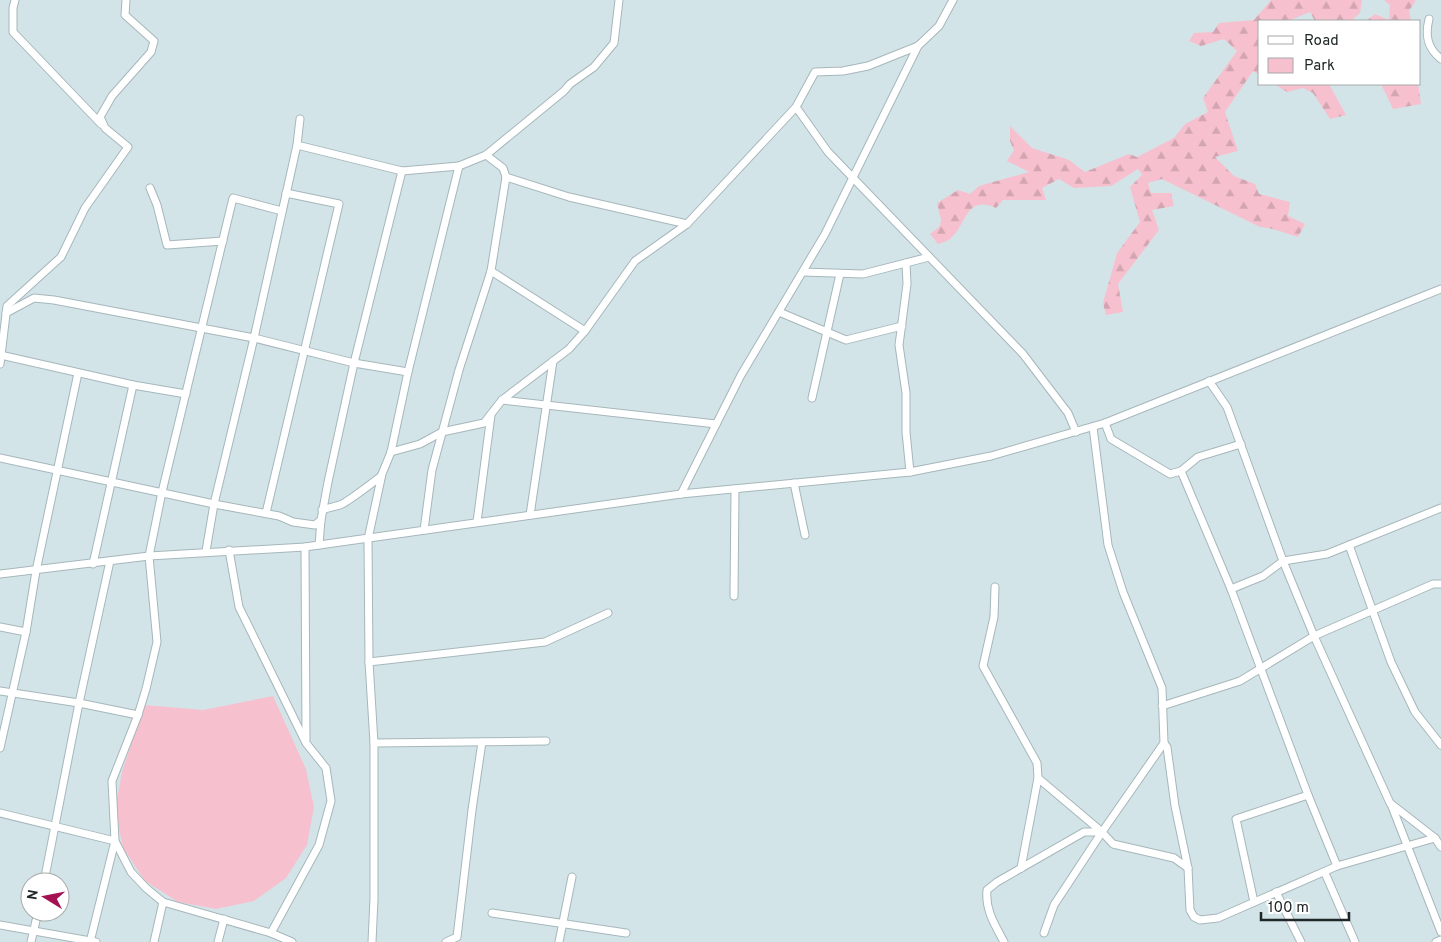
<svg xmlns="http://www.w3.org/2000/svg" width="1441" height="942" viewBox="0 0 1441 942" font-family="Overpass,sans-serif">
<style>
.green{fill:#f7c0ce}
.forest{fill:url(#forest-firs)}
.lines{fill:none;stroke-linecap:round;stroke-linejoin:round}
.minor-casing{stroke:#a6b7bb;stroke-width:9}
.minor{stroke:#fff;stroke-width:7}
</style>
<defs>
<pattern id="forest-firs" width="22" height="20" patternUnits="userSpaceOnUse" patternTransform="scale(1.25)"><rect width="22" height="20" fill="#f7c0ce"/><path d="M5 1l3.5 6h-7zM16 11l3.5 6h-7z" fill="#d3a5b1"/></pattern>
</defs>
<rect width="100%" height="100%" fill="#d3e4e8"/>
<polygon class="green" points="273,696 306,769 314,807 307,845 286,878 254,901 216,909 178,902 145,881 123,848 115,810 122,772 144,705 203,710"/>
<g class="forest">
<path d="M1271 0H1362L1360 13 1351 21H1315L1310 12 1288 21H1260V75L1253 71 1225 112 1238 151 1215 157 1234 176 1255 184 1259 194 1290 202 1288 216 1305 224 1298 237 1273 229 1260 227 1162 179 1148 183 1151 193H1171L1174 206 1152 210 1159 230 1118 284 1123 312 1106 315 1103 303 1117 253 1140 222 1130 187 1142 175 1138 169 1111 186 1074 188 1059 179 1042 188 1046 200H1003L996 208C965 194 966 227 950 239 947 241 942 243 938 244L930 234 940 226 941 220 937 203 958 190 970 194 979 186 1029 172 1007 161 1014 150 1010 141V126L1032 148 1069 160 1085 172 1129 154 1137 157 1174 138 1185 124 1208 112 1203 98 1237 51 1224 39 1201 46 1189 41 1194 33 1213 32 1219 23 1254 20Z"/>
<polygon points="1384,0 1416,0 1409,11 1411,21 1366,21 1375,14 1389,20 1390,5"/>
<polygon points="1274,84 1329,84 1346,115 1330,119 1313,93 1303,88 1287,92"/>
<polygon points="1381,84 1418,84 1421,104 1393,109"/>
</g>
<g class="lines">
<defs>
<g id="minor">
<polyline points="15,0 13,8 13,32 101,124"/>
<path d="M1429 19C1425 35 1427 48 1441 59"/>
<polyline points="796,107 828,152 1023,354 1068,413 1076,432"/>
<polyline points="297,145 402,171 459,166"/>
<polyline points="506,177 569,197 687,224"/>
<polyline points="150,188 157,205 167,245 223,241"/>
<polyline points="906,263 907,284 899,345 906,393 906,432 910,472"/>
<polyline points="491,271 585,331"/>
<polyline points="803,272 863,274 929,257"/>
<polyline points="779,312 846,340 902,326"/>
<polyline points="6,313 34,298 54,300 254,338 354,363 408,372"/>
<polyline points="0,355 133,385 186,394"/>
<polyline points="0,364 7,306 61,257 85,208 128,147 105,128 100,117 112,96 151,52 154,41 125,15 126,0"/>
<polyline points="1209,381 1227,407 1283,561 1314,636 1390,803 1435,838 1441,847"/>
<polyline points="812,398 840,274"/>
<polyline points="502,400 716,424"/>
<polyline points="1105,423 1111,439 1170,474 1181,471 1198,457 1241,444"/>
<polyline points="391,452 420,444 442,432 484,423 502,400 569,349 585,331 635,261 687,224 796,107 815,72 843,71 868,66 918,46 939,26 953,0"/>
<polyline points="0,458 214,504 279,516 293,522 315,525 321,520 319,545"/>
<polyline points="1181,471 1231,589 1308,795 1337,866"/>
<polyline points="794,483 805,535"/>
<polyline points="681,494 741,375 825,234 918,46"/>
<path d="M322 510C329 507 336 507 342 504 347 502 378 479 381 476"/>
<polyline points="266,513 339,204 286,193"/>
<polyline points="530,515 553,361"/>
<polyline points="321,520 328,482 354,363 402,171"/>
<polyline points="477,522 491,415"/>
<polyline points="424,530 432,470 459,370 491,271 506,177 503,168 486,155"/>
<polyline points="1349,545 1391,662 1415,712 1441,745"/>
<polyline points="305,547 306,740"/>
<polyline points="229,550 239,607 306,743 326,768 331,801 319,845 271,933"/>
<polyline points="206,551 214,504 254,338 297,145 300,119"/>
<polyline points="93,564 133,385"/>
<polyline points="0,574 149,556 305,547 681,494 910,472 991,456 1105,423 1441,289"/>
<polyline points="995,587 994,617 983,666 1037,763 1038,778 1021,868"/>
<polyline points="1231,589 1263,576 1283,561 1327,554 1441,508"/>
<polyline points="734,596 735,489"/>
<polyline points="0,627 26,632"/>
<polyline points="369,662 545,642 608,613"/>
<polyline points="0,691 79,703 138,715"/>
<polyline points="1162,706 1240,681 1314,636 1433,584 1441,584"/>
<polyline points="374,743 546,741"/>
<polyline points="1164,743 1167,747 1175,806 1188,868 1190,910 1194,917 1200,920 1218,918 1337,866 1435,838"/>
<polyline points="0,748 26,632 36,571 78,373"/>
<polyline points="1038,778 1102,832 1113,844 1174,858 1188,868"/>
<polyline points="1391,804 1441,932"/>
<polyline points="0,813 115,841 131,872 146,888 163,902 271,933 292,942"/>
<polyline points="1325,873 1355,942"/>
<polyline points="44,882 79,703 110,561"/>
<polyline points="1276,892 1301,942"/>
<polyline points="1254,902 1236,819 1308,795"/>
<polyline points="492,913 626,933"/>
<polyline points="0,925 96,942"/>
<polyline points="1044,933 1054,905 1102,832"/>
<polyline points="31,942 38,912"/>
<polyline points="90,942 115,841 112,781 138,715 146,689 157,642 149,556 162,492 233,198 282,211"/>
<polyline points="154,942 163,902"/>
<polyline points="218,942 224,919"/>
<polyline points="372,942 374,899 374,743 369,662 368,539 382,474 391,452 408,372 459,166 486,155 564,91 570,84 594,67 614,43 619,0"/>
<polyline points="446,942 457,937 472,810 482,742"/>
<polyline points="559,942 572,877"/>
<path d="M1004 942C995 925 985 910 987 890L997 882 1084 832H1102L1164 743 1162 688 1123 592 1108 545 1093 427"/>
<polyline points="1436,942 1441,940"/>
</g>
</defs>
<use href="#minor" class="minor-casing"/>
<use href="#minor" class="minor"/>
</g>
<rect x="1258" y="20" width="162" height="65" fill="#ffffff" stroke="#a6a9a9"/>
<rect x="1268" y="36" width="25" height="8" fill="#ffffff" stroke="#a6a9a9"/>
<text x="1304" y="45" font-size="15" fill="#202728">Road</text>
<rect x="1268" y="58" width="25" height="15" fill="#f7c0ce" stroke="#a6a9a9"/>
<text x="1304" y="70" font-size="15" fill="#202728">Park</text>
<g transform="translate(45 897) rotate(280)"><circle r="24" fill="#ffffff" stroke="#a6a9a9"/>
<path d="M0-4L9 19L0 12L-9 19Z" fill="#a41254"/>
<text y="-8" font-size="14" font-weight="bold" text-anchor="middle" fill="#202728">N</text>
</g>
<path d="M1261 912v8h88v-8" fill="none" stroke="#202728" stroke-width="2.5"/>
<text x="1268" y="912" font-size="15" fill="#202728" stroke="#ffffff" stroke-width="4" paint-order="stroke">100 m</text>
</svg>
